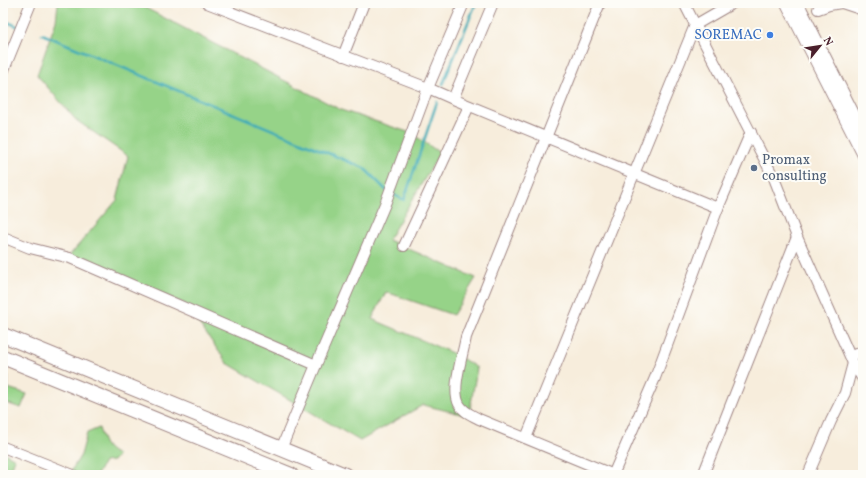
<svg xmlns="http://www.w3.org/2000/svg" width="866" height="478" viewBox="0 0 866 478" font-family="Vollkorn,serif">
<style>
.green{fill:#96d388;stroke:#70795a}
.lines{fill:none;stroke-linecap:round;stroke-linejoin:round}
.stream{stroke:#3babb8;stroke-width:2.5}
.lane-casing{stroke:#a08684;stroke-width:7}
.street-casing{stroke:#a08684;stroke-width:12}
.secondary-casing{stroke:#a08684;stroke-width:16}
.highway-casing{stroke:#a08684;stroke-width:20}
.lane{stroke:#fff;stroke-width:5}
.street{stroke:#fff;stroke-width:10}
.secondary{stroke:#fff;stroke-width:14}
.highway{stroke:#fff;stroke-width:18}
.shop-dot{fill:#3f7fe0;stroke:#fdfcf7;stroke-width:1.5}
.service-dot{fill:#5c6f8a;stroke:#fdfcf7;stroke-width:1.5}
.labels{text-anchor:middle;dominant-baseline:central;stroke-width:4;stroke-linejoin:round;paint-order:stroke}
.shop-label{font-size:14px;fill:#366cbe;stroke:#fdfcf7;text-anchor:end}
.service-label{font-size:14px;fill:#4e5e75;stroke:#fdfcf7;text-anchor:start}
</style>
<rect width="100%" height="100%" fill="#fdfcf7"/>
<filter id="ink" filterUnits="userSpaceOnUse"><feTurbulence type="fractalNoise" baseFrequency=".025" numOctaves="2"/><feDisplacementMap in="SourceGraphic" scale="8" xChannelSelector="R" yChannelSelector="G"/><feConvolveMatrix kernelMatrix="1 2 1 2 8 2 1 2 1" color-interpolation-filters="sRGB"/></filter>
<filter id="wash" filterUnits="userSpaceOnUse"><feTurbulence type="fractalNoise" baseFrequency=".012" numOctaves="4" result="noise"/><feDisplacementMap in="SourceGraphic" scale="16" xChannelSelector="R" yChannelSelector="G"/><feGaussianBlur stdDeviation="0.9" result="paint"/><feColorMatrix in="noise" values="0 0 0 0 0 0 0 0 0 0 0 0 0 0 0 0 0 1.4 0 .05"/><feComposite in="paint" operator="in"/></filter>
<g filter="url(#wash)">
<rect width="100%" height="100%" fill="#f7eddc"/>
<g class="green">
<polygon points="58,3 136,3 341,110 411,133 440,153 388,240 476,278 453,315 386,292 372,319 457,355 477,368 469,416 423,405 360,441 227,363 185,304 69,256 117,200 128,156 76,120 37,75 56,21"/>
<polygon points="3,374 8,375 8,388 27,394 21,408 3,402"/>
<path d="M99 428C103 441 104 449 118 455L113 461 104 462 97 475H80L71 471 81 455 87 433Z"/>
<polygon points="3,452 15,459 9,475 3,475"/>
</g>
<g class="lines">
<g class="stream">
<polyline points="3,20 19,27"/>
<polyline points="42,34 364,168 387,191"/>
<polyline points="443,84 476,3"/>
<polyline points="392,194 404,200 437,102"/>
</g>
</g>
</g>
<g filter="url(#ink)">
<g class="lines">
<defs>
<polyline id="lane" points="783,3 863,161"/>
<g id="street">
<polyline points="207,3 428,88 453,99 718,208"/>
<path d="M600 3 466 337C463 355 451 388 459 404 463 412 472 415 479 419L614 475"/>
<polyline points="684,3 774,178 797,237 853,363 863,379"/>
<polyline points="842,3 863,10"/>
<polyline points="818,9 829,5 841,3"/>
<polyline points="343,56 364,3"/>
<polyline points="3,72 31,3"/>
<polyline points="453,99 493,3"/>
<polyline points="3,237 30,248 70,258 316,365 281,449"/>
<polyline points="404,246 469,106"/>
<polyline points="851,356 863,351"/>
<polyline points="316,365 385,204 428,88 464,3"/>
<polyline points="526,438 695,25 733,3"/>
<polyline points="3,447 73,475"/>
<polyline points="613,475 655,378 718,208 751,132"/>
<polyline points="703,475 797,237"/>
<polyline points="808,475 831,421 845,393 853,363"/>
</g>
<g id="secondary">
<polyline points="3,335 345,475"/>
<polyline points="3,357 291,475"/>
</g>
<polyline id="highway" points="794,3 863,140"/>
</defs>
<use href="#lane" class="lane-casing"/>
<use href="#street" class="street-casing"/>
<use href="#secondary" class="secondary-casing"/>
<use href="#highway" class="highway-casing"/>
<use href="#lane" class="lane"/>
<use href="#street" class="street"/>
<use href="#secondary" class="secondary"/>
<use href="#highway" class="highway"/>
</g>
</g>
<circle class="shop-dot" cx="770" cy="35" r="4"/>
<circle class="service-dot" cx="754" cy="168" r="4"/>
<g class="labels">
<g class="shop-label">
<text x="762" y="35">SOREMAC</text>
</g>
<g class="service-label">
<text x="762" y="160">Promax<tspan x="762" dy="16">consulting</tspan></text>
</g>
</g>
<rect width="866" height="478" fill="none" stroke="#fdfcf7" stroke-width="16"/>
<g transform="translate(820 46) rotate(60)" stroke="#fdfcf7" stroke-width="3" paint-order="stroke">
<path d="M0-3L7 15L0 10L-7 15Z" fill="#4a1f2b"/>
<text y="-6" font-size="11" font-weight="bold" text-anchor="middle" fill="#4a1f2b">N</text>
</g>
</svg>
